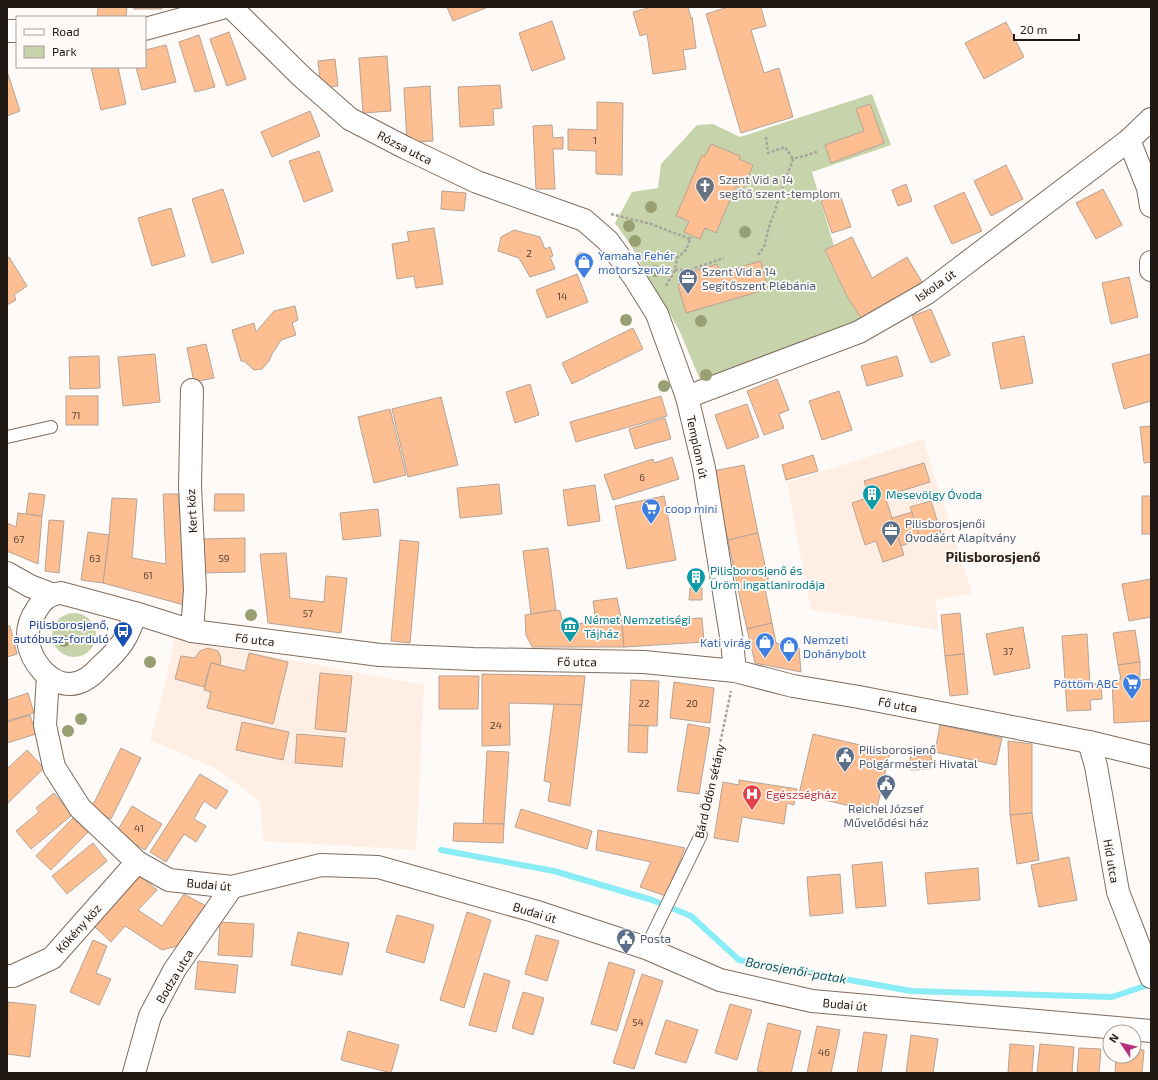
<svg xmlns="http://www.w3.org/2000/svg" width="1158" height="1080" viewBox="0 0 1158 1080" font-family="'Exo 2',sans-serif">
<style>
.built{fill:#ffeee3}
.green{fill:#c7d4ab}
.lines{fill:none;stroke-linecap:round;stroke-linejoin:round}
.stream{stroke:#8aecf4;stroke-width:6}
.building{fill:#fdbf92;stroke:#b6a396}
.service-casing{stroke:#7e6d60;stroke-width:14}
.minor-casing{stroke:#7e6d60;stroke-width:24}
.tertiary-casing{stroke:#7e6d60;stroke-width:24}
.path{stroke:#a8a39f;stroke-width:2.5;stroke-dasharray:3 2;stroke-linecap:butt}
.service{stroke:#fff;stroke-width:12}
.minor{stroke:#fff;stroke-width:22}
.tertiary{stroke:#fff;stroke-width:22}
.tree{fill:#989f73}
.labels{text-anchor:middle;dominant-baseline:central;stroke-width:3.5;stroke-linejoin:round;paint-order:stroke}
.number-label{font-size:10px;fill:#564233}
.street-label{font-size:12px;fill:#1f1813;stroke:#fefaf7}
.worship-label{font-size:12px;fill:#5b616d;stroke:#fefaf7;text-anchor:start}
.shop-label{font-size:12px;fill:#366cbe;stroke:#fefaf7;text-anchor:start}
.service-label{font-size:12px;fill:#4e5e75;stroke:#fefaf7;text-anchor:start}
.culture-label{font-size:12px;fill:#0d838f;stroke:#fefaf7;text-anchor:start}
.transit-label{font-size:12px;fill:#164399;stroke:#fefaf7;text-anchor:end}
.health-label{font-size:12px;fill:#be3a42;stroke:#fefaf7;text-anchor:start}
.water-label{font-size:13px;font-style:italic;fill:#005b61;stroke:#fefaf7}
.quarter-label{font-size:14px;font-weight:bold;fill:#35261c;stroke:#fefaf7}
</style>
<rect width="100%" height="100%" fill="#fefaf7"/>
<g class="built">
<polygon points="923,439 972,593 936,600 938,630 811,610 787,483"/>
<polygon points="175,638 424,685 416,850 264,841 260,801 215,768 150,740 161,700"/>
</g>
<g class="green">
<polygon points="872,94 891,145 812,172 834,246 825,251 846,294 862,319 701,382 680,332 662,300 658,300 632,247 615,223 632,192 658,188 661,164 697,125 713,124 740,137"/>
<circle cx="74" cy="635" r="22"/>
</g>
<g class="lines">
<polyline class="stream" points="441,850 554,871 652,900 691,916 739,960 911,991 1112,997 1151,984"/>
</g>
<g class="building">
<polygon points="98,7 127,7 126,17 97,17"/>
<rect x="134" y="7" width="28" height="2"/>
<polygon points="447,7 488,7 453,21"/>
<polygon points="652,7 688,7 691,18 692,17 696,48 683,50 686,69 653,74 647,34 640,36 633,12"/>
<polygon points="728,7 761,7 766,26 751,30 764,73 779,68 793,117 741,133 706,14"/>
<polygon points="552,21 565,59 532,71 519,33"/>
<polygon points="1006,22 1024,57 984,79 965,43"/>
<polygon points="229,32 246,79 227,86 210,39"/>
<polygon points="199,35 215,87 195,92 179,42"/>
<polygon points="166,45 176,82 142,90 136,67 145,67 145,50"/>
<polygon points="387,56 391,111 363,113 359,58"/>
<polygon points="335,59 338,86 321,88 318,61"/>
<polygon points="91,67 118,67 126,104 101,110"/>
<polygon points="7,71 20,111 7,116"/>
<polygon points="500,85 502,108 493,109 494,125 460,127 458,87"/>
<polygon points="430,86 433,141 407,142 404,88"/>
<polygon points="597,102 623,103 622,175 596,174 596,151 568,150 568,129 597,130"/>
<polygon points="870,104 884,143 831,163 825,145 864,131 856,109"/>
<polygon points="310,111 320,136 272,157 261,132"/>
<polygon points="552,125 553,138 563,137 563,149 553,149 555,189 536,189 533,126"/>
<polygon points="711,144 740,156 739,159 753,165 743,189 736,186 716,233 705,228 700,239 684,232 689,221 676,216 702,155 705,156"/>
<polygon points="319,151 333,191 304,202 289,161"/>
<polygon points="1006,165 1023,199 991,216 974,181"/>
<polygon points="906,184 912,201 898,206 892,190"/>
<polygon points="223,189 244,253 212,263 192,199"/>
<polygon points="1103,189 1122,225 1096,239 1076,203"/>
<polygon points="442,191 466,193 464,211 441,209"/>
<polygon points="964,192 982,231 952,244 934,206"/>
<polygon points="840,195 851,227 832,233 821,201"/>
<polygon points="171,208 185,256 152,266 138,218"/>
<polygon points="434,228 443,284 416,288 414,276 397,279 392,244 409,241 407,232"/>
<polygon points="514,230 540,237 545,249 550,247 553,256 550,257 555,269 530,277 519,258 498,251 501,237"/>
<polygon points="852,237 872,278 907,257 922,282 862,320 846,294 825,250"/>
<polygon points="9,257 27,286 14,295 16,300 7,305 7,258"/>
<polygon points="761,261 768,289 686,313 678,285 691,281 688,273 717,264 719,273"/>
<polygon points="577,274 588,302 547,318 536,290"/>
<polygon points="1129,277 1138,317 1111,324 1102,283"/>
<polygon points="295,306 298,320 292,323 296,335 281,340 272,354 269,361 262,369 254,370 244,361 241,361 232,330 254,323 256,332 274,311"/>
<polygon points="931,309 950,355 931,363 912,316"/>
<polygon points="633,328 643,349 572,384 562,363"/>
<polygon points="1024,336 1033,383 1001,389 992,343"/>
<polygon points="206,344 214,378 194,382 187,348"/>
<polygon points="155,354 160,402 123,406 118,357"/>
<polygon points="1150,354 1151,359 1151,401 1124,409 1112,364"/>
<polygon points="99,356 100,388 70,389 69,357"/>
<polygon points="897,356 903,376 867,386 861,366"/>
<polygon points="777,379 789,410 779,414 784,428 764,435 747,391"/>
<polygon points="530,384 539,415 515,423 506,392"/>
<polygon points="839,391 852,430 822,440 809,401"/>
<rect x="66" y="396" width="32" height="29"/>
<polygon points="661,396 667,416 576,442 570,422"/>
<polygon points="441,397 458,465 408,477 392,409"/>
<polygon points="747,404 759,437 727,449 715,415"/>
<polygon points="390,409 406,475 374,483 358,417"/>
<polygon points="665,418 671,439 635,449 629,429"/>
<polygon points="1151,426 1151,462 1144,463 1140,427"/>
<polygon points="813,455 818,471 786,480 782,465"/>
<polygon points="672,457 679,479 613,500 604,475 653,459 654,463"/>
<polygon points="924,463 930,482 885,496 904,555 883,562 876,541 865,545 852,503 869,497 864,481"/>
<polygon points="744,465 758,533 728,540 713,471"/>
<polygon points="499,484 502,514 460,518 457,488"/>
<polygon points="595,485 600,521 568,526 563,490"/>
<polygon points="29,493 45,495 42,516 26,514"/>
<polygon points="163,494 178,494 188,606 103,583 109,535 112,498 137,499 132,558 166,564"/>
<polygon points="215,494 244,494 244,511 214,511"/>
<polygon points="664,496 676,560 627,569 615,506"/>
<rect x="1142" y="496" width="9" height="38"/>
<polygon points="931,501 941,533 920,539 910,507"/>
<polygon points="378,509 381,536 343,540 340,513"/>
<polygon points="912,512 920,539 901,546 892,518"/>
<polygon points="18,513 42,516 38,564 7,551 7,523 16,527"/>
<polygon points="49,520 64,521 59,573 45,571"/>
<polygon points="88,532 109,535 103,583 81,580"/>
<polygon points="758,533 769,583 738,589 728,540"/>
<polygon points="245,538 245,572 201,573 201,539"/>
<polygon points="400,540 419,542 410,643 391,641"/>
<polygon points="548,548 556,610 531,614 523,551"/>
<polygon points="286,553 290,598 324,602 326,576 347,578 341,633 268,623 260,554"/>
<polygon points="1151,579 1151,617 1129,621 1122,584"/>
<polygon points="764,584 772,623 747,629 738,589"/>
<polygon points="690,588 702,588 702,600 689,600"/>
<polygon points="617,598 622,623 624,647 532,647 526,635 525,615 556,610 560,611 563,624 596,623 593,601"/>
<polygon points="960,613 964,654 945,656 941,615"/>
<polygon points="702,618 704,642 624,647 622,623"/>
<polygon points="772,623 776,643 799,648 801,672 755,663 747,629"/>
<polygon points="7,626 10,626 17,654 7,657"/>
<polygon points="1023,627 1030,668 994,675 986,634"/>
<polygon points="1135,630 1140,662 1118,665 1113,633"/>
<polygon points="1087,634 1090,684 1101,683 1102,699 1090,700 1091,710 1067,711 1062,636"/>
<polygon points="208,648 218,651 221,658 220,665 211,663 204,687 175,679 181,656 195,658 200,651"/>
<polygon points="249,653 288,662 273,724 207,708 211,692 204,690 211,663 245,671"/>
<polygon points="964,654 968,694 950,696 945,656"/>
<polygon points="1140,662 1140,680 1151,679 1151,721 1114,723 1112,680 1121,679 1118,665"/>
<polygon points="320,673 352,676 346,732 315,729"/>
<polygon points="482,674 585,676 582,705 509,703 510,745 482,746"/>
<polygon points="439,676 479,676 478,709 439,709"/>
<polygon points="631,680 659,681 657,726 629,725"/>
<polygon points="674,682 714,688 710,723 670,718"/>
<polygon points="28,693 34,713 7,721 7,700"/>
<polygon points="554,704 582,705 570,806 548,801 551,783 544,781"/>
<polygon points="30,715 36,734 7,743 7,722"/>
<polygon points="242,722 289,732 283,760 236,750"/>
<polygon points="688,724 710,728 699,794 677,791"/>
<polygon points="629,725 648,726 647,753 628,752"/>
<polygon points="940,725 1002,738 996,765 935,752"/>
<polygon points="297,734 345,738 342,767 295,763"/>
<polygon points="813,734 890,752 876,812 799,794"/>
<polygon points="1008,741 1032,744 1032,813 1010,815"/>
<polygon points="121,748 141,758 111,819 91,809"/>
<polygon points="27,750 44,768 7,804 7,769"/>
<polygon points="487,751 509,752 504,824 483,824"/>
<polygon points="931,755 932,769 911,770 910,757"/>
<polygon points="200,774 228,791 216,809 204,801 194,819 206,826 196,842 184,834 166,862 150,852"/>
<polygon points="739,780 797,789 794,805 787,803 784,824 742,817 738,842 714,838 723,782 739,785"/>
<polygon points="54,793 72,815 31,849 16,831 39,812 36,808"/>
<polygon points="132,806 162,824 145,850 116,833"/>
<polygon points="521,809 592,831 587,849 515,827"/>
<polygon points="1032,813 1039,860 1017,864 1010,815"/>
<polygon points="73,818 88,832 51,870 36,856"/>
<polygon points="454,823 504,824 503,843 453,841"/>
<polygon points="598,830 685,848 666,896 640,887 651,862 596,850"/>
<polygon points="93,843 107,861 67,894 52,876"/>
<polygon points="1069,857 1077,900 1039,907 1031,865"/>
<polygon points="882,862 886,906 856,908 852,865"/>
<polygon points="978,868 980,900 928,904 925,873"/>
<polygon points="138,874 157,890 138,910 162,926 184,894 206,906 181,945 162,950 125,926 111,942 93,925"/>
<polygon points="840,874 843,913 810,916 807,877"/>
<polygon points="467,912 491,920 464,1008 440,1000"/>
<polygon points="397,915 434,925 424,963 386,952"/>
<polygon points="220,922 254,924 252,957 218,955"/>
<polygon points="298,932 349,943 342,975 291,965"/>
<polygon points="536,935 559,941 547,981 525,974"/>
<polygon points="93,940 107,946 96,973 111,979 99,1005 70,992"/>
<polygon points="198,961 238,965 235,993 195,989"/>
<polygon points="609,962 635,970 617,1031 591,1024"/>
<polygon points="484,973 510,981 496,1032 469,1025"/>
<polygon points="642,974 663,981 634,1069 613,1063"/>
<polygon points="523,992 544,998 533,1035 512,1028"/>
<polygon points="8,1002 36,1005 30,1057 7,1054"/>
<polygon points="730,1004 752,1010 737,1060 715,1053"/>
<polygon points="666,1020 698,1030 686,1063 655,1054"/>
<polygon points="768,1023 801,1031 791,1073 767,1073 757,1071"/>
<polygon points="817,1026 840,1030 831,1073 807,1073"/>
<polygon points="348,1031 399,1045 391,1073 341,1060"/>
<polygon points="864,1032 887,1035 881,1073 857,1073"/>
<polygon points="911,1035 938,1039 933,1073 906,1073"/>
<polygon points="1010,1044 1034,1046 1032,1073 1008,1073"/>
<polygon points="1040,1044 1074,1047 1072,1073 1037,1073"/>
<polygon points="1079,1048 1101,1049 1099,1073 1077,1073"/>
<polygon points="1134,1049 1144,1050 1142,1073 1115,1073 1116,1056 1134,1056"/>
</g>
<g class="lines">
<defs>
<g id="service">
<polyline points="7,437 51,427"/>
<polyline points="646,948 701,835"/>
</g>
<g id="minor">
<polyline points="231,7 302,77 350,119 406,148 477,182 584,220 608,241 634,277 657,314 687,397 704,468 732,642 735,671"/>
<polyline points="145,29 226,7"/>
<polyline points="7,31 17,31"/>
<polyline points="1129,140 1148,188 1151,206"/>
<polyline points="1151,262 1151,270"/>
<polyline points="192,390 190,486 195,590 192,631"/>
<polyline points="687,397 859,332 927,293 1129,140 1151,119"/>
<polyline points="7,573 30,586 51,594"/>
<polyline points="48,676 45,725 54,767 80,808 137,862 169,880 232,887 321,865 378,867 534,911 646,948 720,980 812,1001 1151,1031"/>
<polyline points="7,976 13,976 52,958 137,862"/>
<polyline points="134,1073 150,1016 175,969 232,887"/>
</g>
<g id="tertiary">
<path d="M135 613C129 637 119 650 101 666 93 675 83 684 70 684 48 684 31 661 28 641 27 630 30 619 37 609 43 599 48 595 61 593L135 613 192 631 380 655 473 659 644 662 735 671 793 686 859 697 1089 742 1151 757"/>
<polyline points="1089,742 1096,766 1118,892 1151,977"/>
</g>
</defs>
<use href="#service" class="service-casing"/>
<use href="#minor" class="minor-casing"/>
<use href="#tertiary" class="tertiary-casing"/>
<g class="path">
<polyline points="766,137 768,153 785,147 793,159"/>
<polyline points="611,214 651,224 690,239"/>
<polyline points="758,255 764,247 769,227 793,159 817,152"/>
<polyline points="675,270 689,270 724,258"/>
<polyline points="666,286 675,270 677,258 686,250 691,237"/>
<polyline points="704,820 731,691"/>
</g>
<use href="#service" class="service"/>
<use href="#minor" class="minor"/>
<use href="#tertiary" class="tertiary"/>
</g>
<g class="tree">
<circle cx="651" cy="207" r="6"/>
<circle cx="629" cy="226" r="6"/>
<circle cx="745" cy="232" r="6"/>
<circle cx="635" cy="241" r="6"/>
<circle cx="582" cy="258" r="6"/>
<circle cx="655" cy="271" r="6"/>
<circle cx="626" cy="320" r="6"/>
<circle cx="701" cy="321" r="6"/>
<circle cx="706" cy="375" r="6"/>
<circle cx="664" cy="386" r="6"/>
<circle cx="251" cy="615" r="6"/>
<circle cx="64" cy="641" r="6"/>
<circle cx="150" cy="662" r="6"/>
<circle cx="81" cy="719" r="6"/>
<circle cx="68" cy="731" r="6"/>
</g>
<defs>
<symbol id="church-pin" viewBox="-11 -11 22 30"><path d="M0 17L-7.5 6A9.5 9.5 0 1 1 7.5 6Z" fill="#6b7280" stroke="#fefaf7"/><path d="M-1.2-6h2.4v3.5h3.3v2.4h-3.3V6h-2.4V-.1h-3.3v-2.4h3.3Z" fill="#fff"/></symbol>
<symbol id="shop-pin" viewBox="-11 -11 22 30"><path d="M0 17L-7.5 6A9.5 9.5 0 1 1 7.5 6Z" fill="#3f7fe0" stroke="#fefaf7"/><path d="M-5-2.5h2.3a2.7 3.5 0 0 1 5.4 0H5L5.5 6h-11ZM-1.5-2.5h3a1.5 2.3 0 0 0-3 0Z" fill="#fff"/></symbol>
<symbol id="office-pin" viewBox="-11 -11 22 30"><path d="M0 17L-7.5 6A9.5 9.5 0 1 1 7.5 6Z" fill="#5c6f8a" stroke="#fefaf7"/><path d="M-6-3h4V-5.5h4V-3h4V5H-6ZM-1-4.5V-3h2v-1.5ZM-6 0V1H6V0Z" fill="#fff"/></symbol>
<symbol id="building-pin" viewBox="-11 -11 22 30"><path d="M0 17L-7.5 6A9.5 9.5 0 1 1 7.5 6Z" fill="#0f9aa8" stroke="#fefaf7"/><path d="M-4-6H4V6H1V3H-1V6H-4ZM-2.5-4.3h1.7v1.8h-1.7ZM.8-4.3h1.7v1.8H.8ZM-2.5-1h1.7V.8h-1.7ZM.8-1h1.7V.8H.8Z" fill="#fff"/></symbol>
<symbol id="supermarket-pin" viewBox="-11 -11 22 30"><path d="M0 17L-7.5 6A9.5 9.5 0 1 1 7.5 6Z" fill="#3f7fe0" stroke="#fefaf7"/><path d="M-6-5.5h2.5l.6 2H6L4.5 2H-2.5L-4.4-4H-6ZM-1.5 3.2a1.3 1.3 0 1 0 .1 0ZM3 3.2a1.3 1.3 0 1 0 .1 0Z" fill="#fff"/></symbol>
<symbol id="museum-pin" viewBox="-11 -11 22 30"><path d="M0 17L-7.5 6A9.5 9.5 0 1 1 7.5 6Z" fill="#0f9aa8" stroke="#fefaf7"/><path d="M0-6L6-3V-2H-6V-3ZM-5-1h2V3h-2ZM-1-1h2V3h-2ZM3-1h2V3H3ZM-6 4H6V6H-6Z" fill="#fff"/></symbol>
<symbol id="bus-pin" viewBox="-11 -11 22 30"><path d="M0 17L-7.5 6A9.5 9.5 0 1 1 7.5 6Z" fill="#1a4fb4" stroke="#fefaf7"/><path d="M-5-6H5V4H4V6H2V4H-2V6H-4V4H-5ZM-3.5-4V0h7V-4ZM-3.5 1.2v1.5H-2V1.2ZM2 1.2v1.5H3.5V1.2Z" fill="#fff"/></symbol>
<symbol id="civic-pin" viewBox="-11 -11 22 30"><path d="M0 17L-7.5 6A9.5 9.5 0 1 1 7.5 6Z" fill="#5c6f8a" stroke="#fefaf7"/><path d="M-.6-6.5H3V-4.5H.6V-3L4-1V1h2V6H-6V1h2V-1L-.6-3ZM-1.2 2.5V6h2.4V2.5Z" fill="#fff"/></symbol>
<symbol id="hospital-pin" viewBox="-11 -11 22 30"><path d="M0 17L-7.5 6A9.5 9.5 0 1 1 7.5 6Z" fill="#e0444e" stroke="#fefaf7"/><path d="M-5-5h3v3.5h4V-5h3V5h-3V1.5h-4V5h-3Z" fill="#fff"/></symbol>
</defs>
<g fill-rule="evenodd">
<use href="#church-pin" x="694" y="175" width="22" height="30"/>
<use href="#shop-pin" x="573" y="251" width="22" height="30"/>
<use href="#office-pin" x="677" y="267" width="22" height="30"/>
<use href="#building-pin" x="861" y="483" width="22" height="30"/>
<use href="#supermarket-pin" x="640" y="497" width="22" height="30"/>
<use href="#office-pin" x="880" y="519" width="22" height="30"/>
<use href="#building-pin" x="685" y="566" width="22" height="30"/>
<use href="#museum-pin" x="559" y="615" width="22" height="30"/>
<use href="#bus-pin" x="112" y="620" width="22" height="30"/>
<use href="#shop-pin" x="754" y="631" width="22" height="30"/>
<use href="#shop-pin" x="778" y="635" width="22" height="30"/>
<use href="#supermarket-pin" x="1121" y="672" width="22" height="30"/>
<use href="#civic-pin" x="834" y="745" width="22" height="30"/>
<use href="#civic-pin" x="875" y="773" width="22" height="30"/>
<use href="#hospital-pin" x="741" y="783" width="22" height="30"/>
<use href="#civic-pin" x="615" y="927" width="22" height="30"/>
</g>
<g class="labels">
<g class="number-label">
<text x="595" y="140">1</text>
<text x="529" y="253">2</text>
<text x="562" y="296">14</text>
<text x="76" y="415">71</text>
<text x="642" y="477">6</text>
<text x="19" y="539">67</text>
<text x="95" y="558">63</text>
<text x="224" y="558">59</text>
<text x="148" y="575">61</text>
<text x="308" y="613">57</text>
<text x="1008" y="651">37</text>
<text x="644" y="703">22</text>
<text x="692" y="703">20</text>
<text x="496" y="725">24</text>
<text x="139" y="828">41</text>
<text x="638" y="1022">54</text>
<text x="824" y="1052">46</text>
</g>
<g class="street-label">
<text transform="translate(405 147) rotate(27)">Rózsa utca</text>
<text transform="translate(935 285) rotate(-35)">Iskola út</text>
<text transform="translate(698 447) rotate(78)">Templom út</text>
<text transform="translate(191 511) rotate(-93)">Kert köz</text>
<text transform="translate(255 639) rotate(7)">Fő utca</text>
<text transform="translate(577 661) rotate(1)">Fő utca</text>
<text transform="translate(898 704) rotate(11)">Fő utca</text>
<text transform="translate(709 791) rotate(-77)">Bárd Ödön sétány</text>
<text transform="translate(1112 861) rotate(80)">Híd utca</text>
<text transform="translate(209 884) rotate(5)">Budai út</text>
<text transform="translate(535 912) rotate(17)">Budai út</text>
<text transform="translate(78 928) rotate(-48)">Kökény köz</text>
<text transform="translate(174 976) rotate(-59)">Bodza utca</text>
<text transform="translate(845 1004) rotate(5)">Budai út</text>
</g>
<g class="worship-label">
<text x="719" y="179">Szent Vid a 14<tspan x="719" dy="14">segítő szent-templom</tspan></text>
</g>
<g class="shop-label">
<text x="598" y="255">Yamaha Fehér<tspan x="598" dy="14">motorszerviz</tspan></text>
<text x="665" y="508">coop mini</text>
<text x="803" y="639">Nemzeti<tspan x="803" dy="14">Dohánybolt</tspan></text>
<text x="751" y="642" text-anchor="end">Kati virág</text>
<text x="1118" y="683" text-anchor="end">Pöttöm ABC</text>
</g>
<g class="service-label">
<text x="702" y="271">Szent Vid a 14<tspan x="702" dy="14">Segítőszent Plébánia</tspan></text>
<text x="905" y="523">Pilisborosjenői<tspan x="905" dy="14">Óvodáért Alapítvány</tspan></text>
<text x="859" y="749">Pilisborosjenő<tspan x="859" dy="14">Polgármesteri Hivatal</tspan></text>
<text x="886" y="808" text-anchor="middle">Reichel József<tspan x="886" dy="14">Művelődési ház</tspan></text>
<text x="640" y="938">Posta</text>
</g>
<g class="culture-label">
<text x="886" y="494">Mesevölgy Óvoda</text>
<text x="710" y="570">Pilisborosjenő és<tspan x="710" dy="14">Üröm ingatlanirodája</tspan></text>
<text x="584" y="619">Német Nemzetiségi<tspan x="584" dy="14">Tájház</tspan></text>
</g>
<g class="transit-label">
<text x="109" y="624">Pilisborosjenő,<tspan x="109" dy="14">autóbusz-forduló</tspan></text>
</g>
<g class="health-label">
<text x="766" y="794">Egészségház</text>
</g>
<g class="water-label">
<text transform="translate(796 970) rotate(10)">Borosjenői-patak</text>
</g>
<g class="quarter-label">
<text x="993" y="556">Pilisborosjenő</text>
</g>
</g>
<rect width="1158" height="1080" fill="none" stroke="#1f1813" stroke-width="16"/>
<rect x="16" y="16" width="130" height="52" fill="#fefaf7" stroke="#a5a09c"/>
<rect x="24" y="29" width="20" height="6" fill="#ffffff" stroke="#a5a09c"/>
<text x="52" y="36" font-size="12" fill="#1f1813">Road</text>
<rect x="24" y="46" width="20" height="12" fill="#c7d4ab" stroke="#a5a09c"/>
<text x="52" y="56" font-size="12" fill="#1f1813">Park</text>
<g transform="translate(1122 1044) rotate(305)"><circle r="19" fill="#fefaf7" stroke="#a5a09c"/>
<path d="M0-3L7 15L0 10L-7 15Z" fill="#b5337e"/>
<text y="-6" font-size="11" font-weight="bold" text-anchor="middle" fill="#1f1813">N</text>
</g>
<path d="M1014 34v6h65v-6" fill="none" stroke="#1f1813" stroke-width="2"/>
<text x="1020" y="34" font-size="12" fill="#1f1813" stroke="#fefaf7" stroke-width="3" paint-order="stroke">20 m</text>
</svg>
